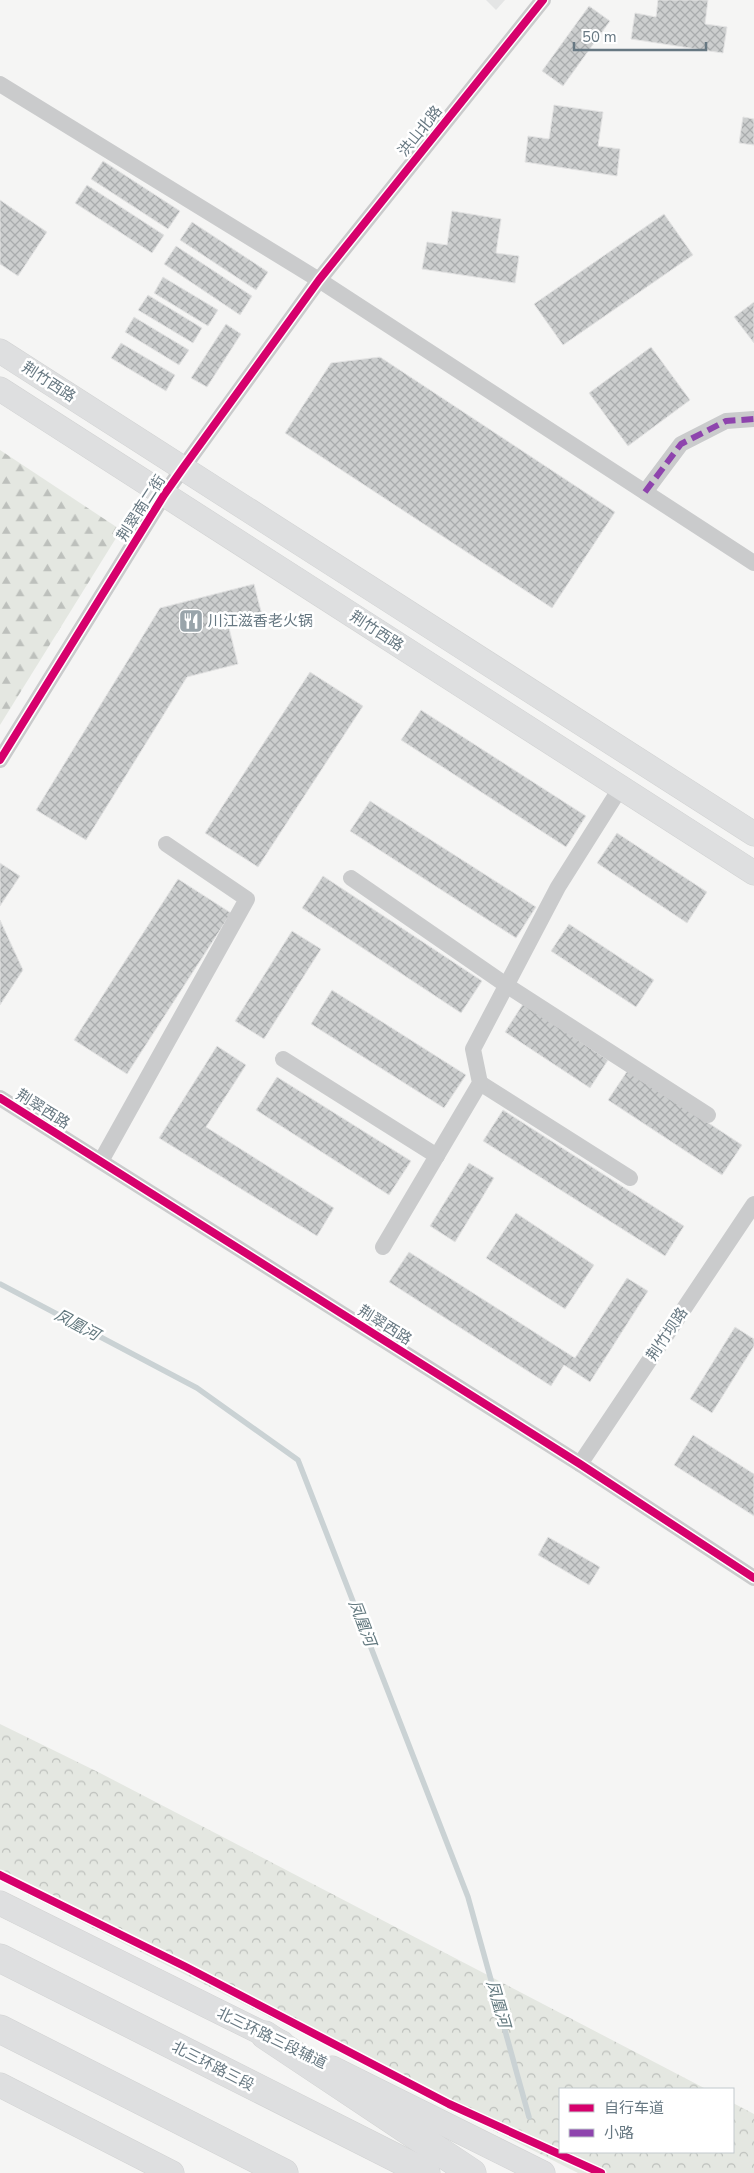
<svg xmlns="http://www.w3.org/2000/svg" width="754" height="2173" viewBox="0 0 754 2173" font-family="'Nunito Sans','Noto Sans SC',sans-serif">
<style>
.built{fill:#e4e5e5}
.forest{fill:url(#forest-firs)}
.park{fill:url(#park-crowns)}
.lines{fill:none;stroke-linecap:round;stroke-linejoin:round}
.stream{stroke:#cad2d4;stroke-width:5.5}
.building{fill:url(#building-cross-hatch);stroke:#e4e4e4}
.secondary-casing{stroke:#d1d2d2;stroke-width:25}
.trunk-casing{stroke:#d1d2d2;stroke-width:29}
.minor{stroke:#cacbcc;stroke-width:16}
.secondary{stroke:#dedfe0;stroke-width:24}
.trunk{stroke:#dedfe0;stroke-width:28}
.quiet{stroke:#8e44ad;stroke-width:6;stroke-dasharray:12 6;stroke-linecap:butt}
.cycleway-casing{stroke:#fff;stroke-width:11}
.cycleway{stroke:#d6006c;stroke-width:8}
.labels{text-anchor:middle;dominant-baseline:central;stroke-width:5;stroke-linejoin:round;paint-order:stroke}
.street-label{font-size:15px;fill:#677882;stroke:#fff}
.poi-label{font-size:15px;fill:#677882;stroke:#fff;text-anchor:start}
.water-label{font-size:16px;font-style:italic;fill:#63797f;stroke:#fff}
</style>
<defs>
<pattern id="forest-firs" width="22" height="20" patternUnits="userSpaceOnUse" patternTransform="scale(1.25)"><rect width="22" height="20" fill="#e4e7e1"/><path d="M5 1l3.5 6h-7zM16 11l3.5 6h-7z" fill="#bdc0bc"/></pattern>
<pattern id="park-crowns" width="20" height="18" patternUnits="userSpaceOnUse" patternTransform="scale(1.25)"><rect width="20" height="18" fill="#e4e7e1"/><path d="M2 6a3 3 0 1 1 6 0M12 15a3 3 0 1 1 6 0" fill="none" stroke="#bdc0bc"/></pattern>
<pattern id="building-cross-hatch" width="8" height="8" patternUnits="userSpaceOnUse" patternTransform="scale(1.25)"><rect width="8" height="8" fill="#cccece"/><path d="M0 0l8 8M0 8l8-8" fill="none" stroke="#a9acad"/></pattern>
</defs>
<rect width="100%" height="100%" fill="#f5f5f4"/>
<polygon class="built" points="486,0 505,0 496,10"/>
<polygon class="forest" points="0,450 121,530 0,725"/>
<polygon class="park" points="0,1724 100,1773 706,2089 560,2089 560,2152 733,2152 733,2103 754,2114 754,2173 578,2173 0,1881"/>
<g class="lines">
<polyline class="stream" points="0,1284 197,1388 298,1460 468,1897 529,2117"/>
</g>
<g class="building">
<polygon points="658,0 708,0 705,24 727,27 723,53 631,39 635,13 656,17"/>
<polygon points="589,6 610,21 563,86 542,71"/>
<polygon points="554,105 603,112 598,146 620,149 617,176 525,162 528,136 549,139"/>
<polygon points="743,117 754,119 754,145 739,143"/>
<polygon points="103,161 180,211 168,229 91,179"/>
<polygon points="87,185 164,235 152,253 75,203"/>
<polygon points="0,200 47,232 18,276 0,264"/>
<polygon points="452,211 501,219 496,253 519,256 515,283 422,269 427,242 447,245"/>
<polygon points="664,214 693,255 563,345 534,304"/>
<polygon points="192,222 268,272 256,290 180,240"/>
<polygon points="176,246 252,296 240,315 164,264"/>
<polygon points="163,277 218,310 208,326 154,293"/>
<polygon points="148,295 202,328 193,343 138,310"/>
<polygon points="754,302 754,343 734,317"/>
<polygon points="134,317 189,350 179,365 125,332"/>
<polygon points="226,324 241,334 207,387 191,378"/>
<polygon points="121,343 175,375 166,391 111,358"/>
<polygon points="651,347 690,400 628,446 589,393"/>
<polygon points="380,357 615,512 552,608 285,433 331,363"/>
<polygon points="254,584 262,615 228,624 238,664 187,677 86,840 36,810 160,608"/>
<polygon points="310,672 363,706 258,867 205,833"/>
<polygon points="421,710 586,816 566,847 401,740"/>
<polygon points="370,801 536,907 516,938 350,831"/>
<polygon points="617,833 707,892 687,923 597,863"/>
<polygon points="0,863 20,876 0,906"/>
<polygon points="323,876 482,981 461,1013 302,908"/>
<polygon points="178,879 231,913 127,1074 74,1040"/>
<polygon points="0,920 23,970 0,1005"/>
<polygon points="569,924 654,980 636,1007 551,951"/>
<polygon points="292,931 321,949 264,1039 235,1021"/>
<polygon points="332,990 466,1075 444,1108 311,1024"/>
<polygon points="523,1004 608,1060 590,1088 505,1032"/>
<polygon points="217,1046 246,1065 206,1127 334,1208 317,1236 159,1138"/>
<polygon points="628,1070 742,1145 722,1175 608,1100"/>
<polygon points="277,1077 411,1161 389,1195 256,1110"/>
<polygon points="503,1110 684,1226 665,1256 483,1141"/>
<polygon points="469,1163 494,1178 455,1242 430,1226"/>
<polygon points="516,1213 594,1265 565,1309 486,1258"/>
<polygon points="409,1252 575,1358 627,1278 648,1291 590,1382 564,1365 551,1386 389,1282"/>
<polygon points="735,1327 754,1339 754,1346 712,1413 690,1399"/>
<polygon points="693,1435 754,1474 754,1516 674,1465"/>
<polygon points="548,1537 600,1567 589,1585 538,1555"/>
</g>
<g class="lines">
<defs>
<g id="secondary">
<polyline points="0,351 754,834"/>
<polyline points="0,389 754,873"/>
<polyline points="0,1903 282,2043"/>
<polyline points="332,2068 543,2173"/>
<polyline points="0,2085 172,2173"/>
</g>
<g id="trunk">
<polyline points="0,1958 426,2173"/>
<polyline points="0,2029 284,2173"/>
<polyline points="265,2035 472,2173"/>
</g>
</defs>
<use href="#secondary" class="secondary-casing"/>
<use href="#trunk" class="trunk-casing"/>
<g class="minor">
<polyline points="0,84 319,280 754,563"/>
<polyline points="645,492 681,444 726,421 754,419"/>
<polyline points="0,760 164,495 183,468 319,280 543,0"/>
<polyline points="351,878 506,985 708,1115"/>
<polyline points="283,1059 437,1156"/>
<polyline points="480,1083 630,1178"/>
<polyline points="0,1098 580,1464 754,1578"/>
<polyline points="101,1161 247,899 166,844"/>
<polyline points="383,1247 480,1083 473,1049 558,887 621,787"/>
<polyline points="580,1464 754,1204"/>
</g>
<use href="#secondary" class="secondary"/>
<use href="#trunk" class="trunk"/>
<polyline class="quiet" points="645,492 681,444 726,421 754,419"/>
<defs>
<g id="cycleway">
<polyline points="0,760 164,495 183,468 319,280 543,0"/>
<polyline points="0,1098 580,1464 754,1578"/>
<polyline points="0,1875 186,1967 449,2104 601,2173"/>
</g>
</defs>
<use href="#cycleway" class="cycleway-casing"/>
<use href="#cycleway" class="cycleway"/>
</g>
<defs>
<symbol id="restaurant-square" viewBox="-11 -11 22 22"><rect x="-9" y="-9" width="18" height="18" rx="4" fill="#99a4aa" stroke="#fff"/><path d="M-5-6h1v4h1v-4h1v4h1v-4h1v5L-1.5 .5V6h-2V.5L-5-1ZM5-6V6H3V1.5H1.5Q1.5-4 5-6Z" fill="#fff"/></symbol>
</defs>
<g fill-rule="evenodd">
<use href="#restaurant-square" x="177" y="607" width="28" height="28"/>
</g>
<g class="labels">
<g class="street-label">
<text transform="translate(420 131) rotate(-51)">洪山北路</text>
<text transform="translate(49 382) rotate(33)">荆竹西路</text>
<text transform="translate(141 508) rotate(-57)">荆翠南二街</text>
<text transform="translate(377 631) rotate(33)">荆竹西路</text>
<text transform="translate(43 1109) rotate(32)">荆翠西路</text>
<text transform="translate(385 1325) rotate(32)">荆翠西路</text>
<text transform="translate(667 1334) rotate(-56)">荆竹坝路</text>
<text transform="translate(272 2038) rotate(26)">北三环路三段辅道</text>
<text transform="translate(213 2066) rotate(27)">北三环路三段</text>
</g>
<g class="poi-label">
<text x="208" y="621">川江滋香老火锅</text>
</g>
<g class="water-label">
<text transform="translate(77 1325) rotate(28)">凤凰河</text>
<text transform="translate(362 1623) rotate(69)">凤凰河</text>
<text transform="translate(498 2004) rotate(74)">凤凰河</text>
</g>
</g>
<rect x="559" y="2088" width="175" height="65" fill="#ffffff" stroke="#c2c9cd"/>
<rect x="569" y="2104" width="25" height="8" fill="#d6006c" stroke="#c2c9cd"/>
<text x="604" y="2113" font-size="15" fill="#677882">自行车道</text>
<rect x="569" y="2129" width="25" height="8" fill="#8e44ad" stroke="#c2c9cd"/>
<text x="604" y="2138" font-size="15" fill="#677882">小路</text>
<path d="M574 42v8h132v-8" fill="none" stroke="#677882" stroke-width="2.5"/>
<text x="582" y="42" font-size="15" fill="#677882" stroke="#ffffff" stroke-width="4" paint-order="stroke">50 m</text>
</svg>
